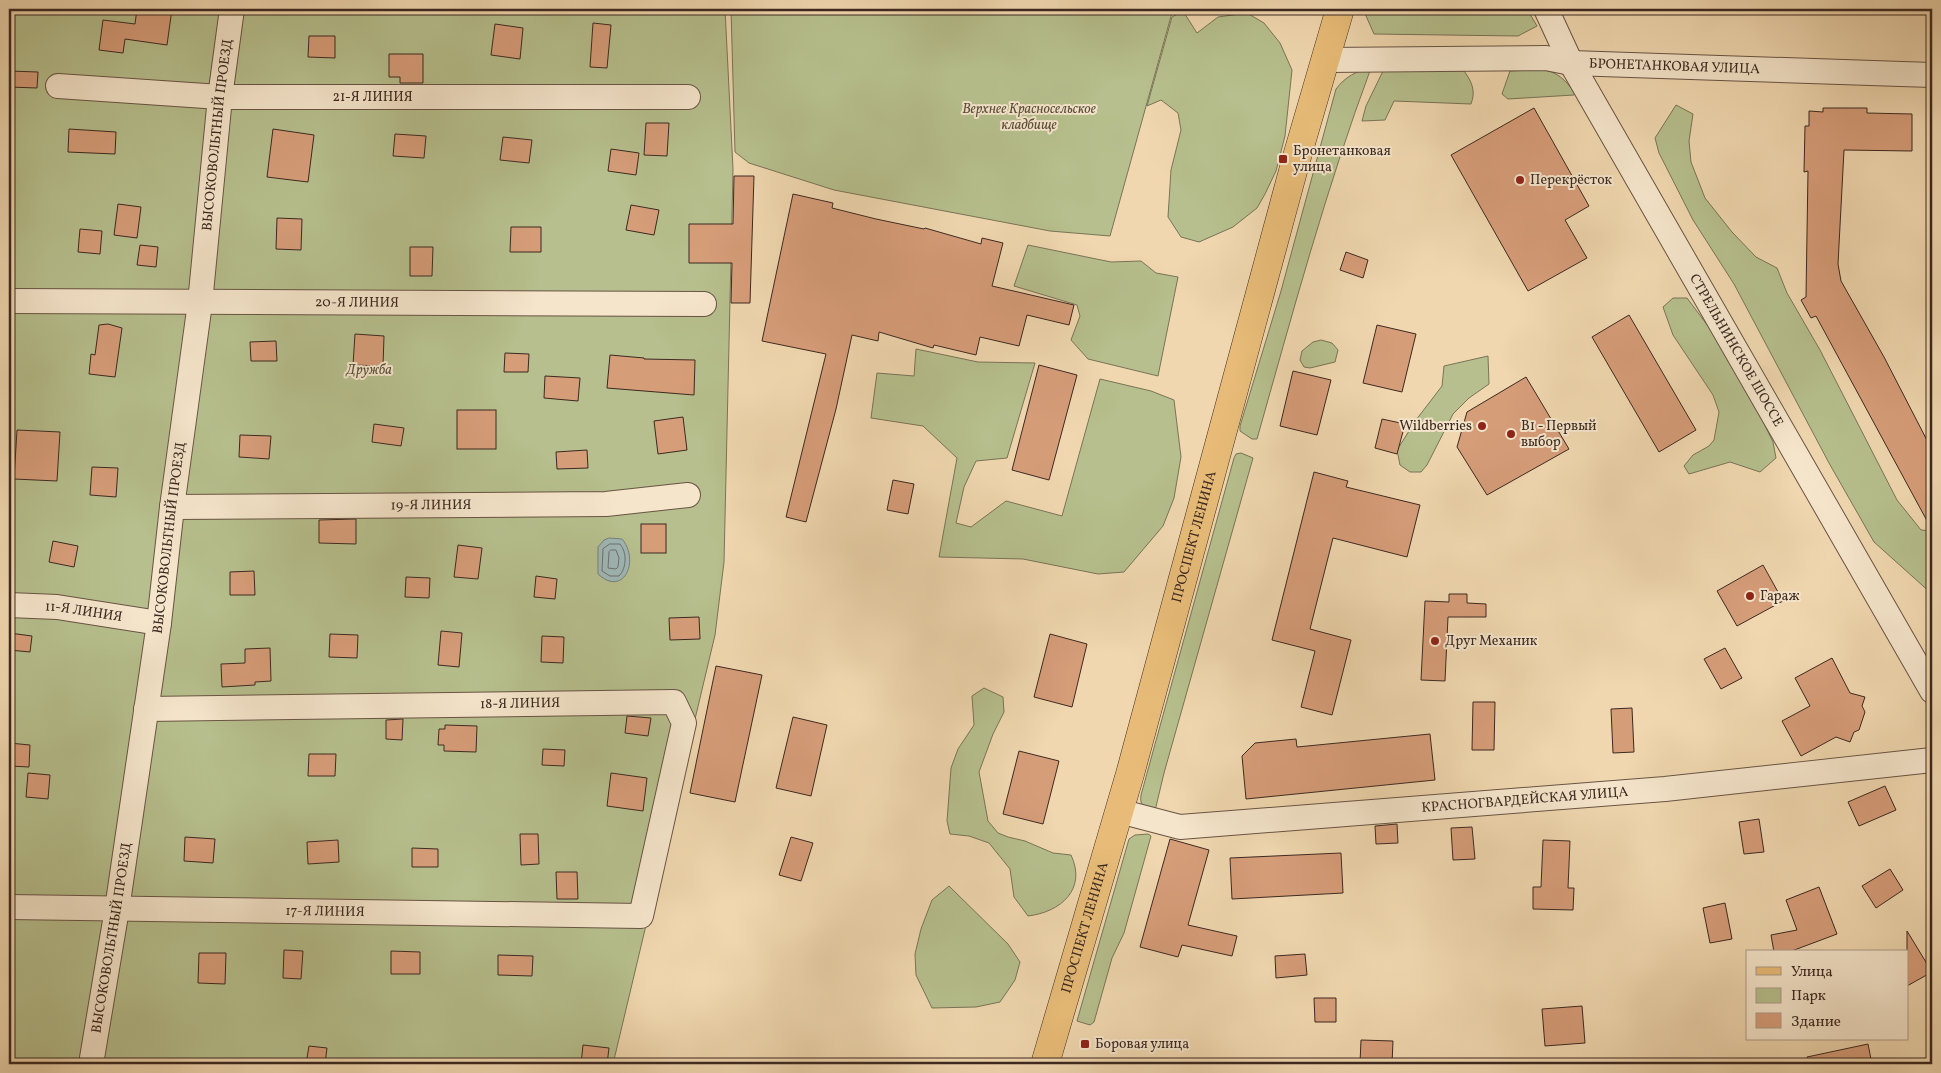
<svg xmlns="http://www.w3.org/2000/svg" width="1941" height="1073" viewBox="0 0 1941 1073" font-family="Vollkorn,serif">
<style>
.green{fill:#b6bf8d;stroke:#797457}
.water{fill:#9fb7b6;stroke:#777e7a}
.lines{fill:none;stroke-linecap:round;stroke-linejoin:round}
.shore{stroke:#6e706c;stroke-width:1}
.building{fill:#d69d79;stroke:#3c2921}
.minor-casing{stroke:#695444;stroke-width:26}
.major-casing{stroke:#3c2921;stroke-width:29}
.minor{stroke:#f5e5cb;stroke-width:24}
.major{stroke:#e8bc78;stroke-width:28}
.poi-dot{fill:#8f2418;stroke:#f5e5cb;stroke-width:2}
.labels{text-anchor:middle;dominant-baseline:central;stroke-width:4;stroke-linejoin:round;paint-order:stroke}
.street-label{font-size:14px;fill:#3c2921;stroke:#f5e5cb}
.park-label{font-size:14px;font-style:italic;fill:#5a4e3c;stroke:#f5e5cb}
.poi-label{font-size:14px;fill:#3c2921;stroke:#f5e5cb;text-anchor:start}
</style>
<rect width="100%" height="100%" fill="#f0d7af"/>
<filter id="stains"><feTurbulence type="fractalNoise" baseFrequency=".004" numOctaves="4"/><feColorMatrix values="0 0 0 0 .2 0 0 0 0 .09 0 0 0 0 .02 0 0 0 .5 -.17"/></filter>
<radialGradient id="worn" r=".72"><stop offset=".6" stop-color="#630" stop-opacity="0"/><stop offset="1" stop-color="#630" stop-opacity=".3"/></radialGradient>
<g class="green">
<polygon points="9,9 725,9 733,169 724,562 715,635 613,1064 9,1064"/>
<polygon points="731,9 1173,9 1110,236 1050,231 834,190 749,163 735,152"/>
<polygon points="1363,9 1527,9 1537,26 1518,36 1374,34"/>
<polygon points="1183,11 1197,33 1218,17 1247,13 1264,23 1280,43 1292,70 1285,136 1276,171 1265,194 1257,208 1233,227 1199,242 1181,237 1168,217 1171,170 1181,130 1178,113 1161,100 1147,106 1172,17"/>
<path d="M1371 68C1326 189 1292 315 1257 439H1252L1240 431V426L1281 291 1336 89C1345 77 1356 71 1371 68Z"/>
<path d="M1384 69 1464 71C1472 82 1476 91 1471 104L1394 101 1385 120 1362 121 1366 106Z"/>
<path d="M1510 71C1543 70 1554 64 1575 93L1574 95 1508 99 1502 94Z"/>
<polygon points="1676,105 1693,114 1689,141 1691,162 1705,198 1732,232 1756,257 1777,268 1787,293 1820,350 1897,500 1921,530 1932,531 1932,594 1874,542 1829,463 1734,284 1693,220 1659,153 1655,138"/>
<polygon points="1028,245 1111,262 1141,261 1156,273 1178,277 1158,376 1088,359 1071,340 1080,316 1077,305 1014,286"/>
<polygon points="1673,298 1687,298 1732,358 1773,442 1776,458 1760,472 1730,462 1689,474 1684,466 1693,455 1709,446 1714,440 1719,412 1713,395 1673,335 1663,307"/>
<polygon points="1321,340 1332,343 1338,350 1335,362 1310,368 1304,367 1300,360 1302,351 1313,342"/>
<polygon points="916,349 978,362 1035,363 1007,458 976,461 964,487 956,523 971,527 1006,501 1062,516 1100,379 1151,391 1174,400 1181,457 1174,498 1163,526 1124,572 1098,574 1023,559 939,557 957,458 923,426 871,418 877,373 914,376"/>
<polygon points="1488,356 1489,384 1469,398 1453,414 1427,465 1421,472 1410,472 1400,465 1397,450 1416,420 1442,386 1444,366"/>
<path d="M1241 453 1253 458 1164 773 1154 815C1146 809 1139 806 1141 795L1234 458 1236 454Z"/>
<path d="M984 688 1003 697 1004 712 993 734 979 772 988 821 998 833 1008 837 1025 841 1053 853 1071 855C1087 889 1061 912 1028 916L1014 897 1010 869 989 843 969 836 950 834 947 821 951 768 958 749 974 725 972 696Z"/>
<polygon points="1148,834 1151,836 1124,933 1112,958 1094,1022 1090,1025 1077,1021 1129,839 1135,835"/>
<polygon points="949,886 1008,944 1020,962 1015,980 1000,1002 976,1007 932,1008 916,975 915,954 921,929 932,900"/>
</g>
<path class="water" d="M609 538 622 539C640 560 624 598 598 574V547L604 540Z"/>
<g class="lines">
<g class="shore">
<path d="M610 544H620C627 552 627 568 619 576H610L602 571 603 549Z"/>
<polygon points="611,550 616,550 619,558 618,567 616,569 608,568 609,552"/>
</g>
</g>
<g class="building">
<polygon points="137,9 172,9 167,45 125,39 123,53 99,50 103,20 135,24"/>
<polygon points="593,23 611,25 607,68 590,67"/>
<polygon points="495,24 523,28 520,59 491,55"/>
<polygon points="309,36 335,36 335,58 308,57"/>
<polygon points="389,54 423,54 423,83 400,83 400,77 389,77"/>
<polygon points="9,71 38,72 37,88 9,87"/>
<polygon points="1534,108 1589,206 1565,220 1587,258 1528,291 1451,155"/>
<polygon points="1823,108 1867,108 1867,113 1912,114 1912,151 1844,150 1838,264 1841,281 1884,357 1932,450 1932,530 1816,316 1811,318 1801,300 1806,297 1808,171 1804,172 1805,126 1809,126 1809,111 1823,112"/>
<polygon points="646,123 669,123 667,156 644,155"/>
<polygon points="69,129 116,132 115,154 68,152"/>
<polygon points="273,129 314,135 308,182 267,177"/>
<polygon points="395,134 426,136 424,158 393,156"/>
<polygon points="503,137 532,140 529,163 500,160"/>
<polygon points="611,149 639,153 636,175 608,171"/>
<polygon points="734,176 754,176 750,303 731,303 732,263 689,263 689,224 733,224"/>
<polygon points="793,194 833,203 832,208 876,219 924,229 925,228 981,244 982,238 1003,243 992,286 1074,305 1069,325 1027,315 1019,346 980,337 976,355 934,345 933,348 879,332 878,341 852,335 836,409 806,522 786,517 826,354 762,341"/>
<polygon points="118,204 141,207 137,238 114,235"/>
<polygon points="631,205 659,210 654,235 626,230"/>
<polygon points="277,218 302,219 301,250 276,249"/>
<polygon points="511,227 541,227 541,252 510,252"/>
<polygon points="80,229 102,231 100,254 78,252"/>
<polygon points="140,245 158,247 156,267 137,265"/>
<polygon points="410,247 433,247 432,276 410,276"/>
<polygon points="1346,252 1368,260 1363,278 1340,270"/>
<polygon points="1629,315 1696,430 1659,452 1592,337"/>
<polygon points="108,324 122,328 115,377 89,374 91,354 95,355 99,325"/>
<polygon points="1377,325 1416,334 1402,392 1363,383"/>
<polygon points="355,334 384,336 383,366 353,365"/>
<polygon points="276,341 277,361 251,361 250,342"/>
<polygon points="505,353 529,354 528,372 504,372"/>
<polygon points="610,355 644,358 644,359 695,360 694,395 607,388"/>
<polygon points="1039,365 1077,375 1049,480 1012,470"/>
<polygon points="1293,371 1331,380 1317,435 1280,426"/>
<polygon points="545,376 580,378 578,401 544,398"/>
<polygon points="1526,377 1569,449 1487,495 1457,447 1467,412"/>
<rect x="457" y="410" width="39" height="39"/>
<polygon points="683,417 687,450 658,454 654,421"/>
<polygon points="1382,419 1405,424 1397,454 1375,448"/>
<polygon points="374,424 404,428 401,446 372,442"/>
<polygon points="17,430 60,432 57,481 14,479"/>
<polygon points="240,435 271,436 269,459 239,457"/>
<polygon points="587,450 588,468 557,469 556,452"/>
<polygon points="92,467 118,468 116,497 90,495"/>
<polygon points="1314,472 1348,481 1346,487 1420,505 1407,557 1333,538 1310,629 1351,640 1332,715 1301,707 1315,651 1272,640"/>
<polygon points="893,480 914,484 908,514 887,510"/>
<polygon points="356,519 356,544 319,543 319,520"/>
<rect x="641" y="524" width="25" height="29"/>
<polygon points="53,541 78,546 74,567 49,562"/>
<polygon points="458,545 482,548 478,579 454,577"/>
<polygon points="1763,565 1783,601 1737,626 1717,591"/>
<polygon points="254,571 255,595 230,595 230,572"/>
<polygon points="536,576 557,579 555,599 534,597"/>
<polygon points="406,577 430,578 429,598 405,597"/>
<polygon points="1449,594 1467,594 1467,603 1486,604 1486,617 1448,617 1445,681 1421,680 1425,601 1449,602"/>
<polygon points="699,617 700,639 670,640 669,618"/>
<polygon points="441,631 462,633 459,667 438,665"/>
<polygon points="9,633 32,636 30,652 9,650"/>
<polygon points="330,634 358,635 357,658 329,657"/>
<polygon points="1050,634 1087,644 1072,707 1034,697"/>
<polygon points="542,636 564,637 563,663 541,662"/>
<polygon points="270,648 271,681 255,682 255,685 222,687 221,664 245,663 245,649"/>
<polygon points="1725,648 1742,678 1721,689 1704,659"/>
<polygon points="1832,658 1850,693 1865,697 1862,706 1865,712 1859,730 1854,732 1850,742 1836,737 1801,756 1782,721 1810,706 1795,678"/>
<polygon points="716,666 762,675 735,802 690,793"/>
<polygon points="1473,702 1495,702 1494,750 1472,750"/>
<polygon points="1632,708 1634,752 1613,753 1611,709"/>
<polygon points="627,716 651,718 648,736 625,733"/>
<polygon points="793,717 827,725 811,796 776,788"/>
<polygon points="403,719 402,740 386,739 386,720"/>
<polygon points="445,725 477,726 476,752 444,751 444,745 438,745 439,729 445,729"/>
<polygon points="1430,734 1435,780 1246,799 1242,756 1255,743 1296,739 1297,747"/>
<polygon points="9,743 30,745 29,767 9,766"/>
<polygon points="543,749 565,750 564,766 542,765"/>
<polygon points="1019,751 1059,761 1043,824 1003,814"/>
<polygon points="309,754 336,754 335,776 308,776"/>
<polygon points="28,773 50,775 48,799 26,797"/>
<polygon points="611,773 647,778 643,811 607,806"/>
<polygon points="1885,786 1896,810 1859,826 1848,802"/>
<polygon points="1759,819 1764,852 1744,854 1739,822"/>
<polygon points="1397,824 1398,843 1376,844 1375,826"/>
<polygon points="1472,827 1475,859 1453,860 1451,828"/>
<polygon points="520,834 538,834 539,864 521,865"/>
<polygon points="185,837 215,839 213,863 184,861"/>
<polygon points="791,837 813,843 801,881 779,875"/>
<polygon points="1170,839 1209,850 1188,925 1237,936 1232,956 1182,945 1178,957 1140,947"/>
<polygon points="338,840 339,862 308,864 307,842"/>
<polygon points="1543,840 1570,841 1568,888 1574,888 1573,910 1533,909 1533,887 1541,887"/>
<polygon points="412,848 438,849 438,867 412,867"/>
<polygon points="1341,853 1343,893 1232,899 1230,858"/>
<polygon points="1890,869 1903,890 1876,908 1862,886"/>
<polygon points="556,872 577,872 578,899 557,899"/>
<polygon points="1819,887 1837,934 1789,952 1774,952 1771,935 1797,930 1786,900"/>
<polygon points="1725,903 1732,939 1710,943 1703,908"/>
<polygon points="1907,931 1932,972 1907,986"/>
<polygon points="284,950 303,951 301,979 283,978"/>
<polygon points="391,951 420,952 420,974 391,974"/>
<polygon points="199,953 226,953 225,984 198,983"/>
<polygon points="1305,954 1307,975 1276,978 1275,956"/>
<polygon points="498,955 533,956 532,976 498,975"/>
<polygon points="1314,998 1336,998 1336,1022 1315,1022"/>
<polygon points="1582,1006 1585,1043 1545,1046 1542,1009"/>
<polygon points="1361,1040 1393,1041 1392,1064 1360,1063"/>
<polygon points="1868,1044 1872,1064 1808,1064 1807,1057"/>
<polygon points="583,1045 609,1048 607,1064 581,1064"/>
<polygon points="309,1046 327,1048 325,1064 306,1064"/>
</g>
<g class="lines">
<defs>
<g id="minor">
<path id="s1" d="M1546 9 1571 63 1932 691"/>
<path id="s2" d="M1326 60 1546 58 1571 63 1932 75"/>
<path id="s3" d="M58 86 220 97H688"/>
<path id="s4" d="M9 301 704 304"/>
<path id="s5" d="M172 507 606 504 688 495"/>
<path id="s6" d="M9 605 57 607 159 623"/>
<path id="s7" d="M1119 811 1180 827 1665 789 1932 760"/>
<path id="s8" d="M9 907 641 916 684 723 674 702 146 709"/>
<path id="s9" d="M91 1064 117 909 159 623 172 507 200 303 220 97 232 9"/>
</g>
<g id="major">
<path id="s10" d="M1045 1064 1130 774 1296 160 1340 9"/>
</g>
</defs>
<use href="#minor" class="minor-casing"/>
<use href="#major" class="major-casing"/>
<use href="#minor" class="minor"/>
<use href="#major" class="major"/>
</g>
<g class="poi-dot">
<rect x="1278" y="154" width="10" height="10" rx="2.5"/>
<circle cx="1520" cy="180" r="5"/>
<circle cx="1482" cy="426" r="5"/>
<circle cx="1511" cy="434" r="5"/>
<circle cx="1750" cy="596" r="5"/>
<circle cx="1435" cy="641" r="5"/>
<rect x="1080" y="1039" width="10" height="10" rx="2.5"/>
</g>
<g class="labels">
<g class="street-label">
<text stroke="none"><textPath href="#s2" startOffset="349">БРОНЕТАНКОВАЯ УЛИЦА</textPath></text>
<text stroke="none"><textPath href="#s3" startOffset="315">21-Я ЛИНИЯ</textPath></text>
<text stroke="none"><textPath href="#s9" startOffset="938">ВЫСОКОВОЛЬТНЫЙ ПРОЕЗД</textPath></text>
<text stroke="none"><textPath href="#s4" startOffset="348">20-Я ЛИНИЯ</textPath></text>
<text stroke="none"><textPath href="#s1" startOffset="391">СТРЕЛЬНИНСКОЕ ШОССЕ</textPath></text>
<text stroke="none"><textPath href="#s5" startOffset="259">19-Я ЛИНИЯ</textPath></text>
<text stroke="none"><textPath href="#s10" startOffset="548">ПРОСПЕКТ ЛЕНИНА</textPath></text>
<text stroke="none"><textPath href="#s9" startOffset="532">ВЫСОКОВОЛЬТНЫЙ ПРОЕЗД</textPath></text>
<text stroke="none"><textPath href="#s6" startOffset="75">11-Я ЛИНИЯ</textPath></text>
<text transform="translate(520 704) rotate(-1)">18-Я ЛИНИЯ</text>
<text stroke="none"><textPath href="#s7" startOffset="409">КРАСНОГВАРДЕЙСКАЯ УЛИЦА</textPath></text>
<text stroke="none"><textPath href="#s8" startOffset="316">17-Я ЛИНИЯ</textPath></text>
<text stroke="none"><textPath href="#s10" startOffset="142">ПРОСПЕКТ ЛЕНИНА</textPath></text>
<text stroke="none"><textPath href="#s9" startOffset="128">ВЫСОКОВОЛЬТНЫЙ ПРОЕЗД</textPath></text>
</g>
<g class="park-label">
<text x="1029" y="109">Верхнее Красносельское<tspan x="1029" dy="16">кладбище</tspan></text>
<text x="369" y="370">Дружба</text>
</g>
<g class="poi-label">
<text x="1293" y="151">Бронетанковая<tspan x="1293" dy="16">улица</tspan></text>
<text x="1530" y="180">Перекрёсток</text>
<text x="1472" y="426" text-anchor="end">Wildberries</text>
<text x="1521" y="426">В1 - Первый<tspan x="1521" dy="16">выбор</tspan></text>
<text x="1760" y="596">Гараж</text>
<text x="1445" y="641">Друг Механик</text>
<text x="1095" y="1044">Боровая улица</text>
</g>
</g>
<rect width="1941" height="1073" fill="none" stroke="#f0d7af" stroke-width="30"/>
<rect x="10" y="10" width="1921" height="1053" fill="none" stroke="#3c2921" stroke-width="2.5"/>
<rect x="15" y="15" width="1911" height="1043" fill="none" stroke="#3c2921"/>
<rect x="1746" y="950" width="162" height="90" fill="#f5e5cb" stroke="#ab9a87"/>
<rect x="1756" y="967" width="25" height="8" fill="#e8bc78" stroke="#ab9a87"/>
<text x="1791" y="976" font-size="15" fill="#3c2921">Улица</text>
<rect x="1756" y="988" width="25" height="15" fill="#b6bf8d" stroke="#ab9a87"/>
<text x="1791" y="1000" font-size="15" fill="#3c2921">Парк</text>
<rect x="1756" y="1013" width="25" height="15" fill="#d69d79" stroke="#ab9a87"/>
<text x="1791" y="1026" font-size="15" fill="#3c2921">Здание</text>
<rect width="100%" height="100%" filter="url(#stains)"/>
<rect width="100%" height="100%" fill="url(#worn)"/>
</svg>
